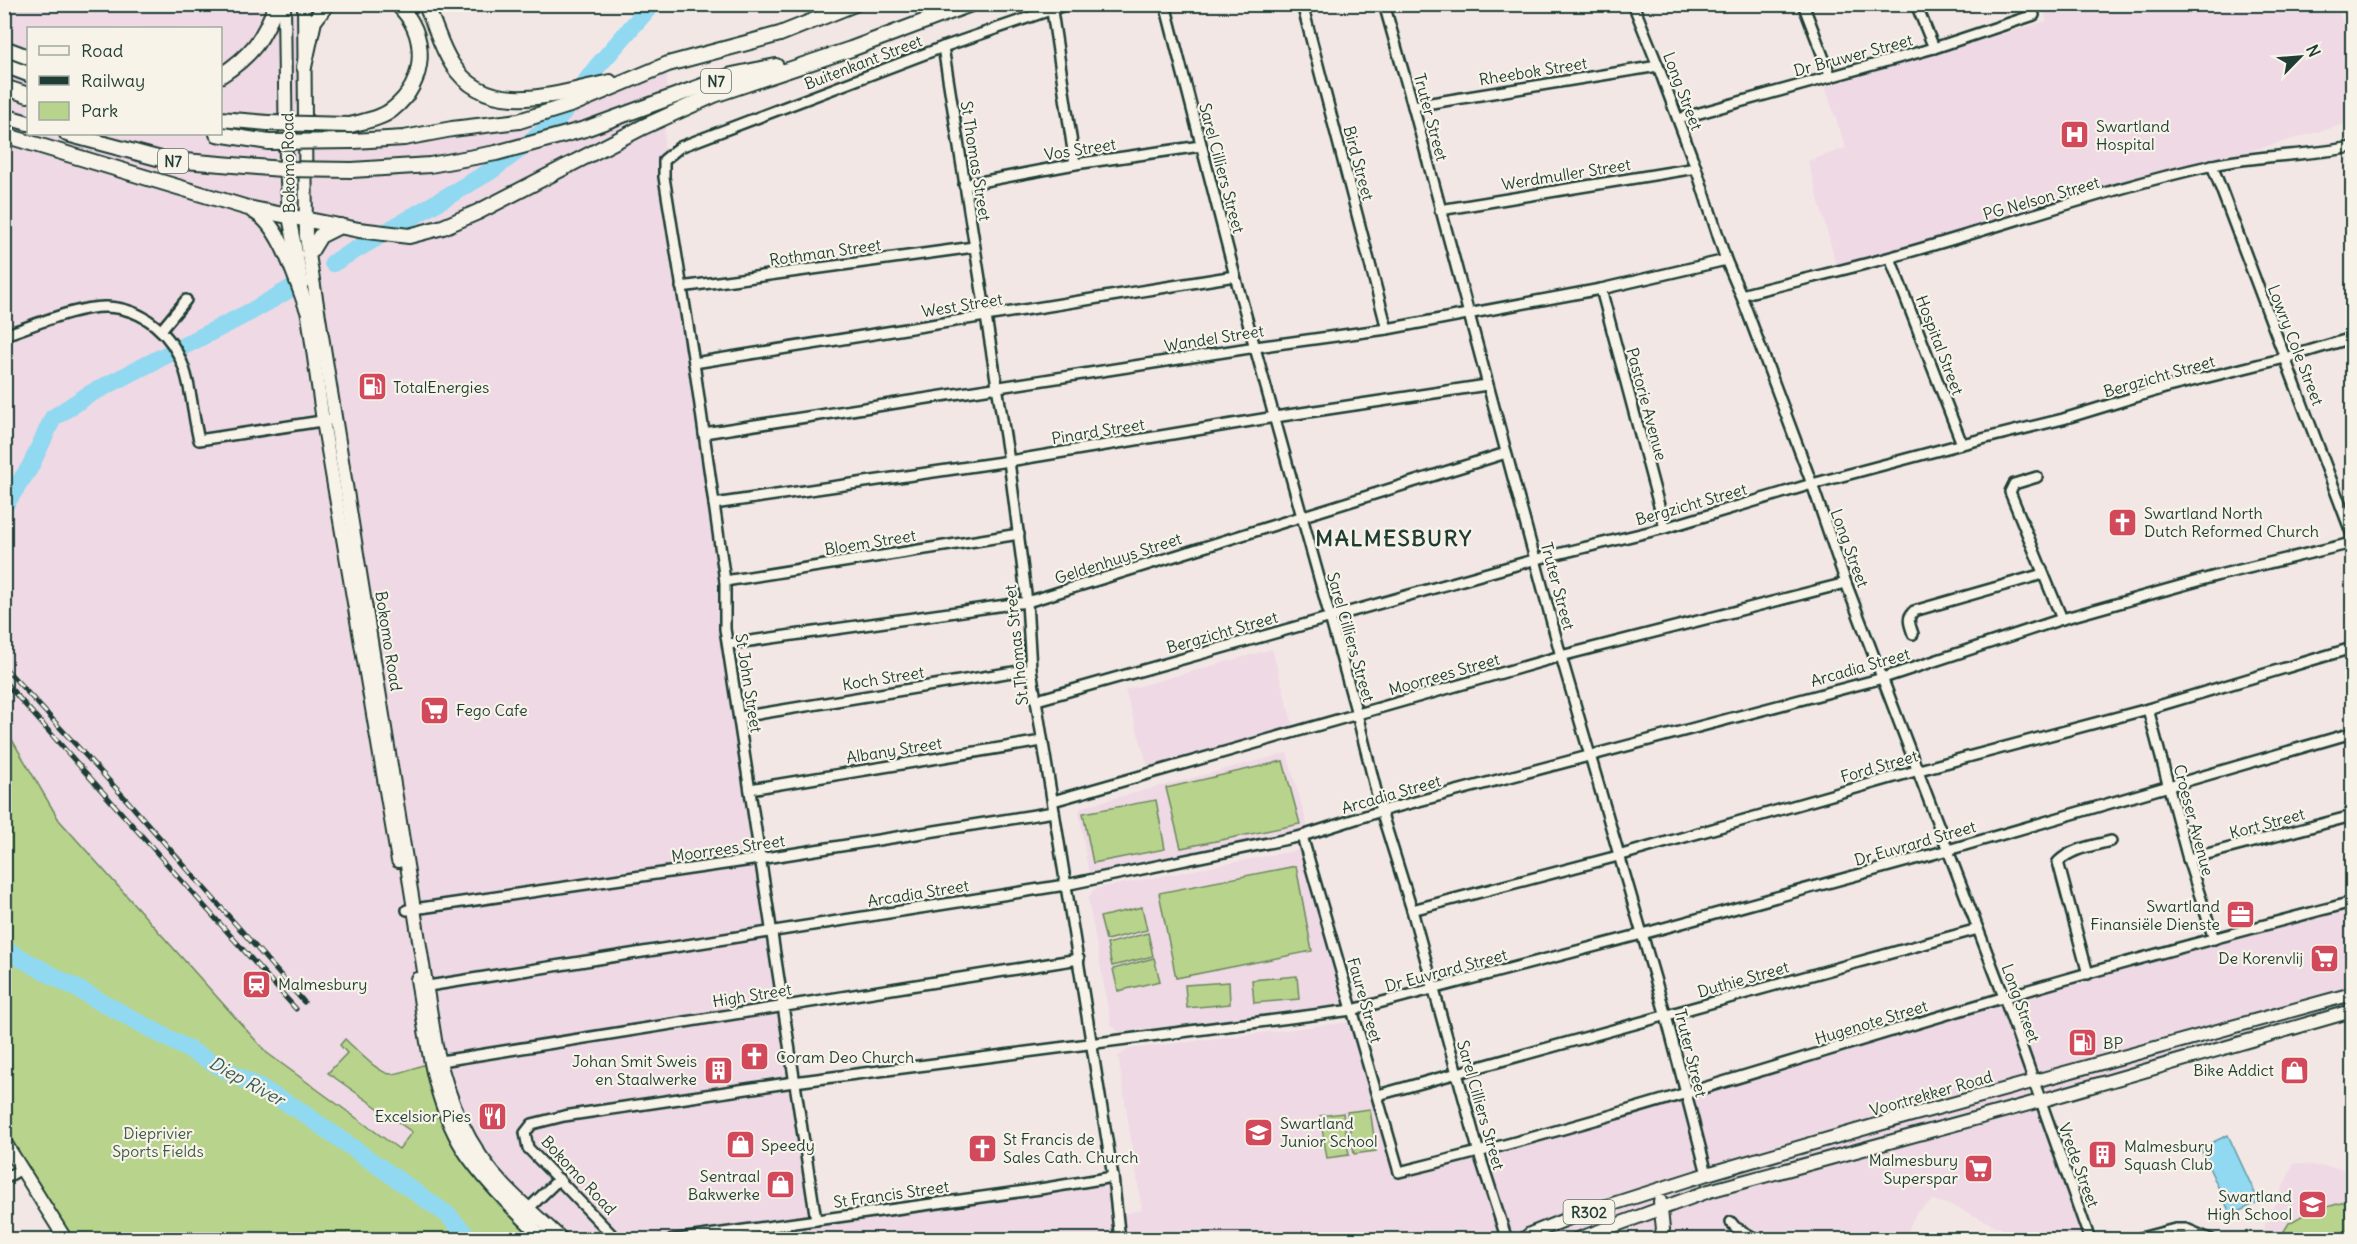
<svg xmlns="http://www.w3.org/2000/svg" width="2357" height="1244" viewBox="0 0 2357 1244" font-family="Delius,sans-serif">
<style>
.built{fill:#eed9e4;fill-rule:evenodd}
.green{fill:#b8d48c;stroke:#6c8860;stroke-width:1.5}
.water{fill:#90d9f1;stroke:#639ba5;stroke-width:1.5}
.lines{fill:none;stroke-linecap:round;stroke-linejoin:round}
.river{stroke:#90d9f1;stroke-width:18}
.minor-casing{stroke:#1f3d34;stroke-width:14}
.major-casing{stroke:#1f3d34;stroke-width:16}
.highway-casing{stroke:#1f3d34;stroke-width:18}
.minor{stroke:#f7f3e8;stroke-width:9}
.major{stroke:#f7f3e8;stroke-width:12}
.highway{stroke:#f7f3e8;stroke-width:14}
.rail-casing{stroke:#1f3d34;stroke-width:5}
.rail{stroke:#f7f3e8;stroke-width:3;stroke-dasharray:9;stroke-linecap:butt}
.highway-bridge-casing{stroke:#1f3d34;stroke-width:18;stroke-linecap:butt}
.highway-bridge{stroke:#f7f3e8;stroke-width:14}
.labels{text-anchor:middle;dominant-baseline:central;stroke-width:4.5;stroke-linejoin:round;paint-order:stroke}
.shield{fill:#f7f3e8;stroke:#60746a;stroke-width:1.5}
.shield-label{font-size:15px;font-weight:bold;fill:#1f3d34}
.street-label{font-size:16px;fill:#1f3d34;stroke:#f7f3e8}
.poi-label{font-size:16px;fill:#1f3d34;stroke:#f7f3e8;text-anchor:start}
.park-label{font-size:16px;fill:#3e5b46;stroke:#f7f3e8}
.water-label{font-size:18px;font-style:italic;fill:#365c5a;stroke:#f7f3e8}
.district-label{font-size:22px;font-weight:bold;letter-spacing:1.5px;fill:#1f3d34;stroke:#f7f3e8}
</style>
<rect width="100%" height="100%" fill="#f3e7e6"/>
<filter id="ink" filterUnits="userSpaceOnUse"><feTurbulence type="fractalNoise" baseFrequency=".0167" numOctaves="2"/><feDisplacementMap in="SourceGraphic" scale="12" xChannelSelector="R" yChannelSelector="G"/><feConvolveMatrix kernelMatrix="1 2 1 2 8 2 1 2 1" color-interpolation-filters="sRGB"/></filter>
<g filter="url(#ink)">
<g class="built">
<path d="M4 5H304L305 139 353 141 519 121 668 64 663 167 725 581V629L816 1220 1113 1177 1117 1215 1142 1210 1118 1056 1129 1049 1350 1022 1358 1028 1396 1169 1390 1177 1399 1172 2004 997 2352 902V1011L2040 1101 2090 1239H2024L1953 1206 1933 1200 1916 1213 1904 1240 545 1239 497 1191 429 1063 390 1074 347 1052 329 1072 413 1132 400 1149 267 1053 59 820 5 726ZM28 28H220V134H28Z"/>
<polygon points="2042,5 2336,5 2352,49 2352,122 1837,268 1808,161 1846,148 1825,87 2047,21"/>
<polygon points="1272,649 1294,729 1149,770 1125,690"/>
<polygon points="1287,753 1308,828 1093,874 1088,870 1079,812 1081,807"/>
<polygon points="1299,850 1312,861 1350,997 1345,1004 1119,1032 1111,1025 1088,898 1094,889"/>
<polygon points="2294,1163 2352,1170 2352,1239 2258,1240"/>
</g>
<g class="green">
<path d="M4 726 59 820 267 1053 399 1149 412 1132 328 1073 347 1053 340 1045 345 1039C355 1048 379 1075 392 1074 404 1073 417 1066 430 1063L434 1080 545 1239H66L5 1141Z"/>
<polygon points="1283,761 1300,824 1181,848 1166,788"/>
<polygon points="1156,800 1165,849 1093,863 1083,813"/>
<polygon points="1296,866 1312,951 1176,978 1159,893"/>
<polygon points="1142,907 1147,930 1106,940 1100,917"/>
<polygon points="1148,933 1153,956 1112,966 1107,944"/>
<polygon points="1154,958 1160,981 1118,991 1113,969"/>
<polygon points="1297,976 1299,999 1254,1003 1252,980"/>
<polygon points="1229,982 1230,1004 1187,1008 1185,985"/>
<polygon points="1370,1109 1376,1151 1354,1154 1347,1112"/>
<polygon points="1343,1113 1349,1155 1327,1158 1320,1116"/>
<polygon points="2352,1200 2352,1239 2279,1239 2289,1223 2309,1212"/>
</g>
<polygon class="water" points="2228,1135 2259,1202 2231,1215 2200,1148"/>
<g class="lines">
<g class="river">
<polyline points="333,263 489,172 555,123 597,67 652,4"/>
<polyline points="4,506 30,467 53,418 88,395 250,312 290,289"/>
<polyline points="4,949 296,1108 448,1215 471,1240"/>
</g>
<defs>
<g id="minor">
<polyline points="1165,4 1235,276 1357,714 1381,811 1412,910 1479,1153 1507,1240"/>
<polyline points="1302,4 1387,329"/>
<polyline points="1384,4 1413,106 1561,656 1666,1016 1707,1174"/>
<polyline points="1633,4 1658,66 1696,168 1726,260 1741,295 1812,484 1846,583 2004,997 2090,1240"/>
<polyline points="1803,4 1831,77"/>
<polyline points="1916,4 1934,48"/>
<polyline points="2349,4 2352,13"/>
<polyline points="1052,11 1075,164"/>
<polyline points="943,47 1009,461 1027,602 1031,669 1113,1177 1120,1240"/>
<polyline points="1413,106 1658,66"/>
<polyline points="1678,119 1934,48 2034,15 2030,4"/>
<polyline points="2212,165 2352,535"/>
<polyline points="964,185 1075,164 1201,146"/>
<polyline points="1440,210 1696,168"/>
<polyline points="1890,258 1962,444"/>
<polyline points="681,287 974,247"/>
<polyline points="1601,289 1665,528"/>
<path d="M1741 295C1791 282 1841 271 1891 257 1998 228 2104 189 2213 165 2259 155 2306 156 2352 147"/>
<polyline points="162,329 186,300"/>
<path d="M4 335C33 326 77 306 106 307 144 308 172 334 184 368 192 391 193 417 199 440L328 420"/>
<polyline points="694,363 1235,276"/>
<polyline points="704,433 1256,347 1387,329 1601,289 1726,260"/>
<polyline points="2037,477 2014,484 2010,492 2062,619"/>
<polyline points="714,504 1009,461 1275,417 1487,385"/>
<polyline points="725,581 1019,534"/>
<path d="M1913 634C1910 625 1906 618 1914 611L2043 574"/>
<polyline points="729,644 1027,602 1506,453"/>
<polyline points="1037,700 1537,559 1665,528 1812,484 1962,444 2063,419 2168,387 2285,358 2352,338"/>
<polyline points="2148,709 2188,859 2214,939"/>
<polyline points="740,717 1031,669"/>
<polyline points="750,789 1042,741"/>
<polyline points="1053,801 1561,656 1846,583"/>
<path d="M1302 836 1399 1172C1602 1123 1801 1057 2002 998 2118 963 2235 933 2352 902"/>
<polyline points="2188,859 2352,816"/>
<polyline points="407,910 759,859 1054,812"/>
<polyline points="1412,910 1618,856 1919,770 2148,709 2352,648"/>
<path d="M2088 974 2058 862C2072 848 2093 846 2111 841"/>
<polyline points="422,987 1065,885 1302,836 1381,811 1883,678 2062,619 2219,575 2352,543"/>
<polyline points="435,1062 1079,959"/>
<polyline points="1378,1095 1978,929"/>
<polyline points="4,1179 21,1169"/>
<polyline points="525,1212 559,1179"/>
<polyline points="816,1220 725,629 725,581 694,363 664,177 664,160 680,147 943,47 1068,4"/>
<polyline points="1731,1222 1735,1227 1758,1240"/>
<polyline points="617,1240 528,1148 525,1133 532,1124 564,1116 794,1082 1352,1010 1642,934 1948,850 2352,733"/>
<polyline points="672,1240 1040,1189 1113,1177"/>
<polyline points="2133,1240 2175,1229 2186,1229 2212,1240"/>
</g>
<g id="major">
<polyline points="284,4 286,164 289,216 302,284"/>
<path d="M304 4 306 236 436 1046C448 1098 467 1147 505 1186 523 1205 544 1222 563 1240"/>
<polyline points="306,301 323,421 398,861"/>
<path d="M417 979C427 1040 432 1106 469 1158 491 1188 518 1214 545 1240"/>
<polyline points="4,1141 66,1240"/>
<polyline points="1523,1240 1530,1234 1572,1217 1707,1174 1897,1119 2352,994"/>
<polyline points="1575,1240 1709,1191 2040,1101 2352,1011"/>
<polyline points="1660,1240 1663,1229 1660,1201"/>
</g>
<g id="highway">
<path d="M425 4C435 23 440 46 452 64 488 120 558 93 610 82"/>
<polyline points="4,48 28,57"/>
<polyline points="4,65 28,74"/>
<polyline points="304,67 314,21 327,4"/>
<path d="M220 76C251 56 264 39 276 4"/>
<polyline points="4,87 28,95"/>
<polyline points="4,116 28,123"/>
<polyline points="220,119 268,123"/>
<path d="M350 125C364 121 381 119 393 109 427 82 429 34 397 4"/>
<polyline points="67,134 161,159 282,169"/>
<polyline points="217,134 269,142"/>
<polyline points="4,135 248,208 359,230 409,236 443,227 478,212 643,127 714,95 851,49 971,4"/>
<polyline points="353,141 404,138 452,129 519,121 573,104 668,64 780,34 855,4"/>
<polyline points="352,170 430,165 496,153 585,129 732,75 776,66"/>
<path d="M253 211C281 224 297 283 308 311"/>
<polyline points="309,254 320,236 340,226"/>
</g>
</defs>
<use href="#minor" class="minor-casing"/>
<use href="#major" class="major-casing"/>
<use href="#highway" class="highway-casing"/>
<use href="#minor" class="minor"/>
<use href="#major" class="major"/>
<use href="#highway" class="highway"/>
<defs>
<g id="rail">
<polyline points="4,667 124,797 304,1002"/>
<polyline points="4,681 296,1009"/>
</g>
</defs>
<use href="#rail" class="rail-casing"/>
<use href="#rail" class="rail"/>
<defs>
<g id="highway-bridge">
<polyline points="268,123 350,125"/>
<polyline points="269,142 353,141"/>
<polyline points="282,169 352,170"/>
</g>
</defs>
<use href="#highway-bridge" class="highway-bridge-casing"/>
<use href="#highway-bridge" class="highway-bridge"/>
</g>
</g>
<defs>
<symbol id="hospital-square" viewBox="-11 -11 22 22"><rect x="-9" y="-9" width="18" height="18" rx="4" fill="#d1495b" stroke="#f7f3e8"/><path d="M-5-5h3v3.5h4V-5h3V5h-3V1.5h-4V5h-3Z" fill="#fff"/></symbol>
<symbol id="fuel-square" viewBox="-11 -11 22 22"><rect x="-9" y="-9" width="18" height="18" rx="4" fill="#d1495b" stroke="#f7f3e8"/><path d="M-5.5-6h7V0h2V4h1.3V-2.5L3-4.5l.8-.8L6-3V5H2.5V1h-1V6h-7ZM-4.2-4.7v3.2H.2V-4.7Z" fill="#fff"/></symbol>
<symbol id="church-square" viewBox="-11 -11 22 22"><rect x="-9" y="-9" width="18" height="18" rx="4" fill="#d1495b" stroke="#f7f3e8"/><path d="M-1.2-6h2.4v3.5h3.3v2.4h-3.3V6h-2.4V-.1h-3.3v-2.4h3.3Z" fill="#fff"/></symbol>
<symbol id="supermarket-square" viewBox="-11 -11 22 22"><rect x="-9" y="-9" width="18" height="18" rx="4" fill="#d1495b" stroke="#f7f3e8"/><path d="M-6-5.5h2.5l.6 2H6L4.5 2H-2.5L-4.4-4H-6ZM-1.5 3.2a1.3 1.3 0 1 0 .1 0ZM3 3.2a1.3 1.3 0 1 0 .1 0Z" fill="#fff"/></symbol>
<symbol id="office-square" viewBox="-11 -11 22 22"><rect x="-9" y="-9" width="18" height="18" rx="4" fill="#d1495b" stroke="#f7f3e8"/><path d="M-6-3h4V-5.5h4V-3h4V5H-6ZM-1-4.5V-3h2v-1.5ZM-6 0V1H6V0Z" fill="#fff"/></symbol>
<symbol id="station-square" viewBox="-11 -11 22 22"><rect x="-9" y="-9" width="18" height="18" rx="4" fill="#d1495b" stroke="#f7f3e8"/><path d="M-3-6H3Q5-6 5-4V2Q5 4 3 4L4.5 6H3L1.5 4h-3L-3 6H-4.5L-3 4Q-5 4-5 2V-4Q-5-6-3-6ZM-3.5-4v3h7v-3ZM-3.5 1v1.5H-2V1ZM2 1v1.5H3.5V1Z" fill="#fff"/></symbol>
<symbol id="building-square" viewBox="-11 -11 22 22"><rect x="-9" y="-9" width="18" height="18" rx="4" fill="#d1495b" stroke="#f7f3e8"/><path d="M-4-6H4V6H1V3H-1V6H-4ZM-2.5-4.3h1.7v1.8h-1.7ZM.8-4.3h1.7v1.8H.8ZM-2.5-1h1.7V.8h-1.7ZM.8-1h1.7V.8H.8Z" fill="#fff"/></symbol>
<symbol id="shop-square" viewBox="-11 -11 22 22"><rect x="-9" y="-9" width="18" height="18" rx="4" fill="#d1495b" stroke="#f7f3e8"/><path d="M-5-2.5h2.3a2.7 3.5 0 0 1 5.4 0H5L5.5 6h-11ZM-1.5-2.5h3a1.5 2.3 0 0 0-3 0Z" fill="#fff"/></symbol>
<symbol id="restaurant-square" viewBox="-11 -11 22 22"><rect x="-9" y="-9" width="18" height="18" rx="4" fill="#d1495b" stroke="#f7f3e8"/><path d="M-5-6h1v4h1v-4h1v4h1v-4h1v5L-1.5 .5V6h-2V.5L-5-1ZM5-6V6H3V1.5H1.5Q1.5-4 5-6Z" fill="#fff"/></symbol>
<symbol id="school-square" viewBox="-11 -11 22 22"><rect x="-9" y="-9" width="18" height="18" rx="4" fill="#d1495b" stroke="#f7f3e8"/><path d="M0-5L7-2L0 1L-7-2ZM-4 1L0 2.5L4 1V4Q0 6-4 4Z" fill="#fff"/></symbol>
</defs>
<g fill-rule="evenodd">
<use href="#hospital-square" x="2058" y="118" width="33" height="33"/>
<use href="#fuel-square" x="356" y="370" width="33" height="33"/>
<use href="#church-square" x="2106" y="506" width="33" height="33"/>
<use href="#supermarket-square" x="418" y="694" width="33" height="33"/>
<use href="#office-square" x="2224" y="898" width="33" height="33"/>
<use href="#supermarket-square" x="2308" y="942" width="33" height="33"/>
<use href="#station-square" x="240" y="968" width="33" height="33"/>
<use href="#fuel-square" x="2066" y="1026" width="33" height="33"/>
<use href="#church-square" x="738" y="1040" width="33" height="33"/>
<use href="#building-square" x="702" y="1054" width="33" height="33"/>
<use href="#shop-square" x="2278" y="1054" width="33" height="33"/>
<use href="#restaurant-square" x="476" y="1100" width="33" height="33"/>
<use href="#school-square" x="1242" y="1116" width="33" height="33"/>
<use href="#shop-square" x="724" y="1128" width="33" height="33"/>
<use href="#church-square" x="966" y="1132" width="33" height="33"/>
<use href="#building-square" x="2086" y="1138" width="33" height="33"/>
<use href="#supermarket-square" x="1962" y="1152" width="33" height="33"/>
<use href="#shop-square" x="764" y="1168" width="33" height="33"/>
<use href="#school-square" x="2296" y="1188" width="33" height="33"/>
</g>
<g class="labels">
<g class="shield">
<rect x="701" y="69" width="30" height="24" rx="4.5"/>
<rect x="158" y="149" width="30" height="24" rx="4.5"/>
<rect x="1563.5" y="1200" width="51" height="24" rx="4.5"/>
</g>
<g class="shield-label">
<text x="716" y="81">N7</text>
<text x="173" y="161">N7</text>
<text x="1589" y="1212">R302</text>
</g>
<g class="street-label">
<text transform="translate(1853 55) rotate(-15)">Dr Bruwer Street</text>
<text transform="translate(863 62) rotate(-21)">Buitenkant Street</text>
<text transform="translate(1533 71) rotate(-9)">Rheebok Street</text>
<text transform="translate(1683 91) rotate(69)">Long Street</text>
<text transform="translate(1431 117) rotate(75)">Truter Street</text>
<text transform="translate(1080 149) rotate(-9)">Vos Street</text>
<text transform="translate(976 161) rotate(81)">St Thomas Street</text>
<text transform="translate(288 163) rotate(-91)">Bokomo Road</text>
<text transform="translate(1359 163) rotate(75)">Bird Street</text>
<text transform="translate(1222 168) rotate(75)">Sarel Cilliers Street</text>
<text transform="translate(1566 174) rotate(-9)">Werdmuller Street</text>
<text transform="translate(2041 198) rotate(-16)">PG Nelson Street</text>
<text transform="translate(825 252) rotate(-8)">Rothman Street</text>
<text transform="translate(962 305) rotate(-9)">West Street</text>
<text transform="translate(1214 338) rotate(-9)">Wandel Street</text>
<text transform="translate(1940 345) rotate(69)">Hospital Street</text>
<text transform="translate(2296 345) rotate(69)">Lowry Cole Street</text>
<text transform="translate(2159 376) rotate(-16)">Bergzicht Street</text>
<text transform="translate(1647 404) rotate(75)">Pastorie Avenue</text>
<text transform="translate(1098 431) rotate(-9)">Pinard Street</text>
<text transform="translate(1691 504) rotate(-16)">Bergzicht Street</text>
<text transform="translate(870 542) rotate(-9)">Bloem Street</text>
<text transform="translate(1850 548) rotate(70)">Long Street</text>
<text transform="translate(1118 558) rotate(-18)">Geldenhuys Street</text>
<text transform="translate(1558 586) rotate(75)">Truter Street</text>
<text transform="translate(1222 632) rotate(-16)">Bergzicht Street</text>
<text transform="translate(1351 637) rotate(74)">Sarel Cilliers Street</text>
<text transform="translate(389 641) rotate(81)">Bokomo Road</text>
<text transform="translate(1016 645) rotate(-96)">St Thomas Street</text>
<text transform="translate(1860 667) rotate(-16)">Arcadia Street</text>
<text transform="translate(1444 674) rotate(-16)">Moorrees Street</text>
<text transform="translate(883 678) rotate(-9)">Koch Street</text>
<text transform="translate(749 683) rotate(81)">St John Street</text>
<text transform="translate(894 750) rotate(-9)">Albany Street</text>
<text transform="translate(1879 766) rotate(-16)">Ford Street</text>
<text transform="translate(1391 794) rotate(-16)">Arcadia Street</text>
<text transform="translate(2194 820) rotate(75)">Croeser Avenue</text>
<text transform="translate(2267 823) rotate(-15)">Kort Street</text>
<text transform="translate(1915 843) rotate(-16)">Dr Euvrard Street</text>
<text transform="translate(728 848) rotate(-8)">Moorrees Street</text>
<text transform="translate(918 893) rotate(-9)">Arcadia Street</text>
<text transform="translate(1446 970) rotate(-15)">Dr Euvrard Street</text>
<text transform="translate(1743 979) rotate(-16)">Duthie Street</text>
<text transform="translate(752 995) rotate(-9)">High Street</text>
<text transform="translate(1365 1000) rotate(74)">Faure Street</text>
<text transform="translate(2021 1003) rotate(70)">Long Street</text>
<text transform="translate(1871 1022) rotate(-17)">Hugenote Street</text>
<text transform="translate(1691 1053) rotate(76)">Truter Street</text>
<text transform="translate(1931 1093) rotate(-16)">Voortrekker Road</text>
<text transform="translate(1481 1105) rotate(74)">Sarel Cilliers Street</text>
<text transform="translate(2079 1165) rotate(70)">Vrede Street</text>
<text transform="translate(579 1175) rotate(47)">Bokomo Road</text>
<text transform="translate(891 1194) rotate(-8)">St Francis Street</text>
</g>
<g class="poi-label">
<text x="2096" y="126">Swartland<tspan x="2096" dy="18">Hospital</tspan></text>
<text x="393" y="387">TotalEnergies</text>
<text x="2144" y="513">Swartland North<tspan x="2144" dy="18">Dutch Reformed Church</tspan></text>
<text x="456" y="710">Fego Cafe</text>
<text x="2220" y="906" text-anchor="end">Swartland<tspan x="2220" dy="18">Finansiële Dienste</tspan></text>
<text x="2303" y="958" text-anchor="end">De Korenvlij</text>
<text x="278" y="984">Malmesbury</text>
<text x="2103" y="1043">BP</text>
<text x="776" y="1057">Coram Deo Church</text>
<text x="697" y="1061" text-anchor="end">Johan Smit Sweis<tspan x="697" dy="18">en Staalwerke</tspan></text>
<text x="2274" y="1070" text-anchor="end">Bike Addict</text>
<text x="471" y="1116" text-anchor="end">Excelsior Pies</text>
<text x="1280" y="1123">Swartland<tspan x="1280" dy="18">Junior School</tspan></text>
<text x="1003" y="1139">St Francis de<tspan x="1003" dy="18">Sales Cath. Church</tspan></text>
<text x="761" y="1145">Speedy</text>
<text x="2124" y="1146">Malmesbury<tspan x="2124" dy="18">Squash Club</tspan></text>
<text x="1958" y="1160" text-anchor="end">Malmesbury<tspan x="1958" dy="18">Superspar</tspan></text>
<text x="760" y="1176" text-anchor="end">Sentraal<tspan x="760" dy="18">Bakwerke</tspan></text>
<text x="2292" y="1196" text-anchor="end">Swartland<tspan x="2292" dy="18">High School</tspan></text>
</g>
<g class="park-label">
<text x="158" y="1133">Dieprivier<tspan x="158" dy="18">Sports Fields</tspan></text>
</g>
<g class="water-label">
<text transform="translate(247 1081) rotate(29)">Diep River</text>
</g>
<g class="district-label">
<text x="1394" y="538">MALMESBURY</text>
</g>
</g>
<rect width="2357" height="1244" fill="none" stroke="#f7f3e8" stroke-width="24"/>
<rect x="12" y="12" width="2333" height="1220" fill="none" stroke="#1f3d34" stroke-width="2" filter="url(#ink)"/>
<rect x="27" y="27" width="195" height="108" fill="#f7f3e8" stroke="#a1aaa0" stroke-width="1.5"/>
<rect x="39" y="46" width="30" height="9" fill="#f7f3e8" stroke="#a1aaa0" stroke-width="1.5"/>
<text x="81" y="57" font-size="18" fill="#1f3d34">Road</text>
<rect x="39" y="76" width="30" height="9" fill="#1f3d34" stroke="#a1aaa0" stroke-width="1.5"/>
<text x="81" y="87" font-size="18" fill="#1f3d34">Railway</text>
<rect x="39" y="102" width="30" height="18" fill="#b8d48c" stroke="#a1aaa0" stroke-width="1.5"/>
<text x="81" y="117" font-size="18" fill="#1f3d34">Park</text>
<g transform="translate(2300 57) rotate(65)" stroke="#f7f3e8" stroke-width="4.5" paint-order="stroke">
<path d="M0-4.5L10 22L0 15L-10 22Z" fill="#1f3d34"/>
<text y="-9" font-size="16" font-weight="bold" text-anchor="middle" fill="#1f3d34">N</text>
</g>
</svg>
